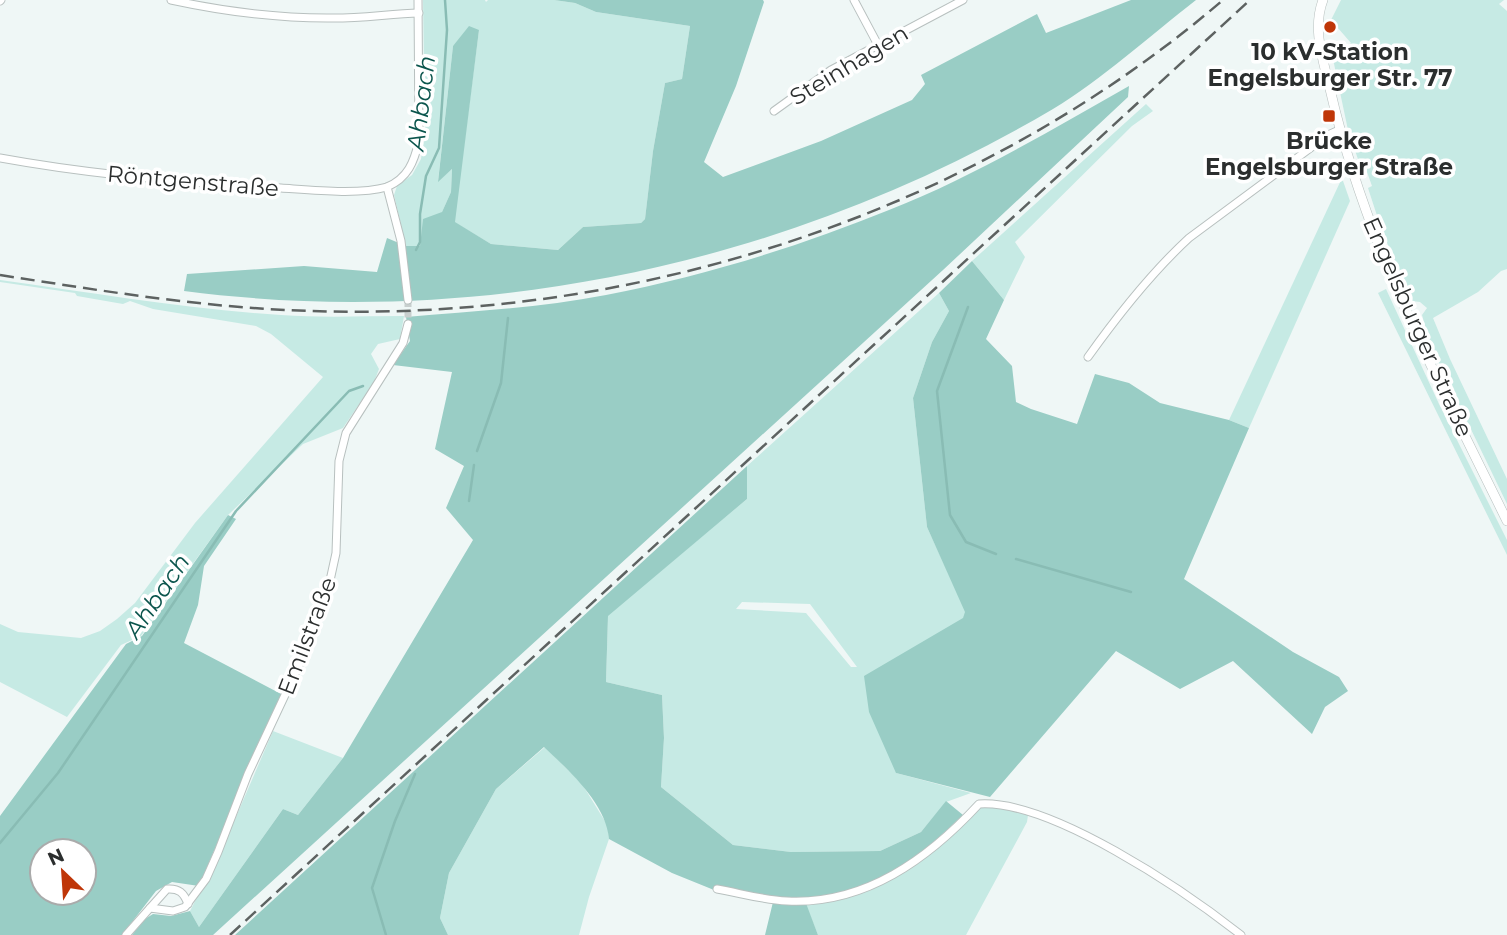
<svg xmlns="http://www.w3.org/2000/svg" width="1507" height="935" viewBox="0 0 1507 935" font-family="Montserrat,sans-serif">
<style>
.green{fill:#c6eae4;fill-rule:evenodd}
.forest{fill:#99cdc5;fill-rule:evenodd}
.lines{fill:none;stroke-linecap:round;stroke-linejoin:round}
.stream{stroke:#89bcb4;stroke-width:2.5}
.minor-tunnel{stroke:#c8cfce;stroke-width:7;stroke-dasharray:7 3.5;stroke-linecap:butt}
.minor-casing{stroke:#b8c0bf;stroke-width:9}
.tertiary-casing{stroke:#b8c0bf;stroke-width:10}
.minor{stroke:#fff;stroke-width:7}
.tertiary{stroke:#fff;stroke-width:9}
.rail{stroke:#5d6261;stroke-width:2.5;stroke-dasharray:14 7;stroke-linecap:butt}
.poi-dot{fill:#bf3608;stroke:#fff;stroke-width:2.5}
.labels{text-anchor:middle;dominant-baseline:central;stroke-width:7;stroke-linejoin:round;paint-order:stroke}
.poi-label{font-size:23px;font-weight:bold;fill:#2b2e2e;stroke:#fff}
.street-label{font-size:23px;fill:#2b2e2e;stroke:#fff}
.water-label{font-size:24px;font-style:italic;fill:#0b554d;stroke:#fff}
</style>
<rect width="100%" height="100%" fill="#eff7f6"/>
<g class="green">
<polygon points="423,0 485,0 486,2 488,0 554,0 575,3 596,12 690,26 682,79 665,83 653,151 645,219 641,223 583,227 558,250 491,244 454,222 479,30 453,46 438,181 452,169 451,192 442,212 421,246 406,246 394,195 397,186 412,175 421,159 425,131"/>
<polygon points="1341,0 1504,0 1499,4 1507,11 1507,269 1501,271 1478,292 1433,318 1450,359 1507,479 1507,504 1425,334 1427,333 1422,315 1427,308 1420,302 1412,301 1382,231 1368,188 1372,186 1367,172 1361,168 1348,130 1333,59 1351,43 1331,20"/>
<polygon points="1146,104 1153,111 1132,126 1015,242 1025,257 1004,300 972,261"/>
<polygon points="1342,178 1350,201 1249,428 1229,420"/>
<path d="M0 280C94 293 187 309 281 315 322 318 363 316 404 316L400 339 378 344 371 354 379 369 374 382 343 428 303 444 228 515 141 636 121 645 67 717 0 682V624L18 632 81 638 100 631 117 619 135 603 195 523 323 377 271 334 256 326 153 309 130 301 123 304 77 296 75 293 0 282Z"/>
<polygon points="1386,289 1439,404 1507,540 1507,555 1378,293"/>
<path d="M939 293 949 311 932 342 913 398 927 527 966 612 896 773 971 793 946 802 921 832 880 851 791 852 733 845 661 787 664 738 662 695 606 682 608 615 747 499V466ZM742 602 810 604 857 667H851L806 613 736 609Z"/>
<polygon points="273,731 343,758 298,815 283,809 199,927 190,911 226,840"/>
<polygon points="545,747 582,784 608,826 609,839 589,897 579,935 448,935 440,918 449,873 496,789"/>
<polygon points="995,807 1025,814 1028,815 1027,822 966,935 818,935 805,903 840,900 871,890 919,863 980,808"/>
</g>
<g class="forest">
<path d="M554 0H763L764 2 736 86 704 162 723 177 821 141 912 100 925 84 921 75 1037 14 1046 33 1131 0H1196C1151 35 1101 80 1053 109 792 263 485 330 184 291L187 274 304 266 377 272 387 238 406 246H420L423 219 442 212 451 192 452 169 438 182 453 46 469 26 479 30 455 222 491 244 558 250 583 227 641 223 645 219 653 151 665 83 682 79 690 26 596 12 575 3Z"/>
<path d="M1129 86 1128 97 943 270 213 935H132L145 919 153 914 171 916 190 911 199 927 283 809 298 815 343 758 473 540 446 508 464 466 435 449 452 372 393 365 410 341 406 317C473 311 540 308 606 295 703 276 798 247 889 210 973 177 1051 130 1129 86Z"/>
<polygon points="972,261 1004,300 986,339 1012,366 1016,402 1031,409 1077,424 1095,374 1129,383 1160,403 1229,420 1249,428 1184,579 1293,652 1339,677 1348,691 1325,707 1312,734 1233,661 1180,689 1116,651 990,797 896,773 869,712 864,676 963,618 965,612 927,527 913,398 932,342 949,311 939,293"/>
<path d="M747 466V499L608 616 606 682 662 695 664 738 661 787 733 845 791 852 880 851 921 832 946 801 963 815C927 849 895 878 846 891 833 895 818 896 804 898L818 935H765L773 902 714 890 672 873 609 839C606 803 569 771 544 747L496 789 449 873 440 918 448 935H235Z"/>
<path d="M228 515 236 519 204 566 198 605 184 643 283 695 266 729 199 886 172 882 156 891 122 935H0V816L126 644 142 636ZM42 851H84V893H42Z"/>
</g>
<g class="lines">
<g class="stream">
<polyline points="416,250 420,242 420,214 426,176 439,148 447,30 445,0"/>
<polyline points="968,307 937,391 950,515 966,542 996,554"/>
<polyline points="477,451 501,383 508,318"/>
<polyline points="469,501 474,465"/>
<polyline points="1016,559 1131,592"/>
<polyline points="0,843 58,773 236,511 349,391 363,386"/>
<polyline points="386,935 372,888 395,821 415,774"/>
</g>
<polyline class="minor-tunnel" points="408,300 408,324"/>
<defs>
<g id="minor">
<path d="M171 0C222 11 274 18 327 18 357 19 388 14 419 13"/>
<polyline points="854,0 878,45"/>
<polyline points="0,1 1,0"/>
<polyline points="774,111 831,70 963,0"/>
<path d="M0 158C93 175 187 183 281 188 311 190 359 195 387 187"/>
<path d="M408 300 401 241 387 187C408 178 414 162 419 141L418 0"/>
<path d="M1088 357C1118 315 1151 273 1189 238L1328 135 1339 130"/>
<path d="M717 889C740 893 763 900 787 901 865 905 928 859 979 804 1050 799 1185 891 1241 935"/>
<path d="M150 908 167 889C179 888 184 893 188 904"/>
<polyline points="126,935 150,908 173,911 185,907 206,879 218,852 248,774 307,648 329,585 336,553 339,461 346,433 403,343 408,324"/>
</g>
<path id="tertiary" d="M1323 0C1312 29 1323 59 1330 89 1365 242 1438 381 1507 521"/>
</defs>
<use href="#minor" class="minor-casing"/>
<use href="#tertiary" class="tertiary-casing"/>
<use href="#minor" class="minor"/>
<use href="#tertiary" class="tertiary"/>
<g class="rail">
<path d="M0 275C103 291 206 308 311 311 638 322 974 213 1223 0"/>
<polyline points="230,935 1250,0"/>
</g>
</g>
<g class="poi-dot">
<circle cx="1330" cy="27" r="7"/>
<rect x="1322" y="109" width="14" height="14" rx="3.5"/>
</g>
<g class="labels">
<g class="poi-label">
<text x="1330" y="52">10 kV-Station<tspan x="1330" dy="26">Engelsburger Str. 77</tspan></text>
<text x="1329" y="141">Brücke<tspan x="1329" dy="26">Engelsburger Straße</tspan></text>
</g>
<g class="street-label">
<text transform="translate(849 65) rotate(-31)">Steinhagen</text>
<text transform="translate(193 181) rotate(5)">Röntgenstraße</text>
<text transform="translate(1418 327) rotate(66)">Engelsburger Straße</text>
<text transform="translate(307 636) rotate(-69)">Emilstraße</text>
</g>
<g class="water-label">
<text transform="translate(421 103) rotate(-83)">Ahbach</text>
<text transform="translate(157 596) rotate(-56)">Ahbach</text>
</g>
</g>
<g transform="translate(63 872) rotate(335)"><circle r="33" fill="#ffffff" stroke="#aaabab" stroke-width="2"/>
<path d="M0-5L12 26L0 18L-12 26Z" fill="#bf3608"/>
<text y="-10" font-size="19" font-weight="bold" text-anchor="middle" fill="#2b2e2e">N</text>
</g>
</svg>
